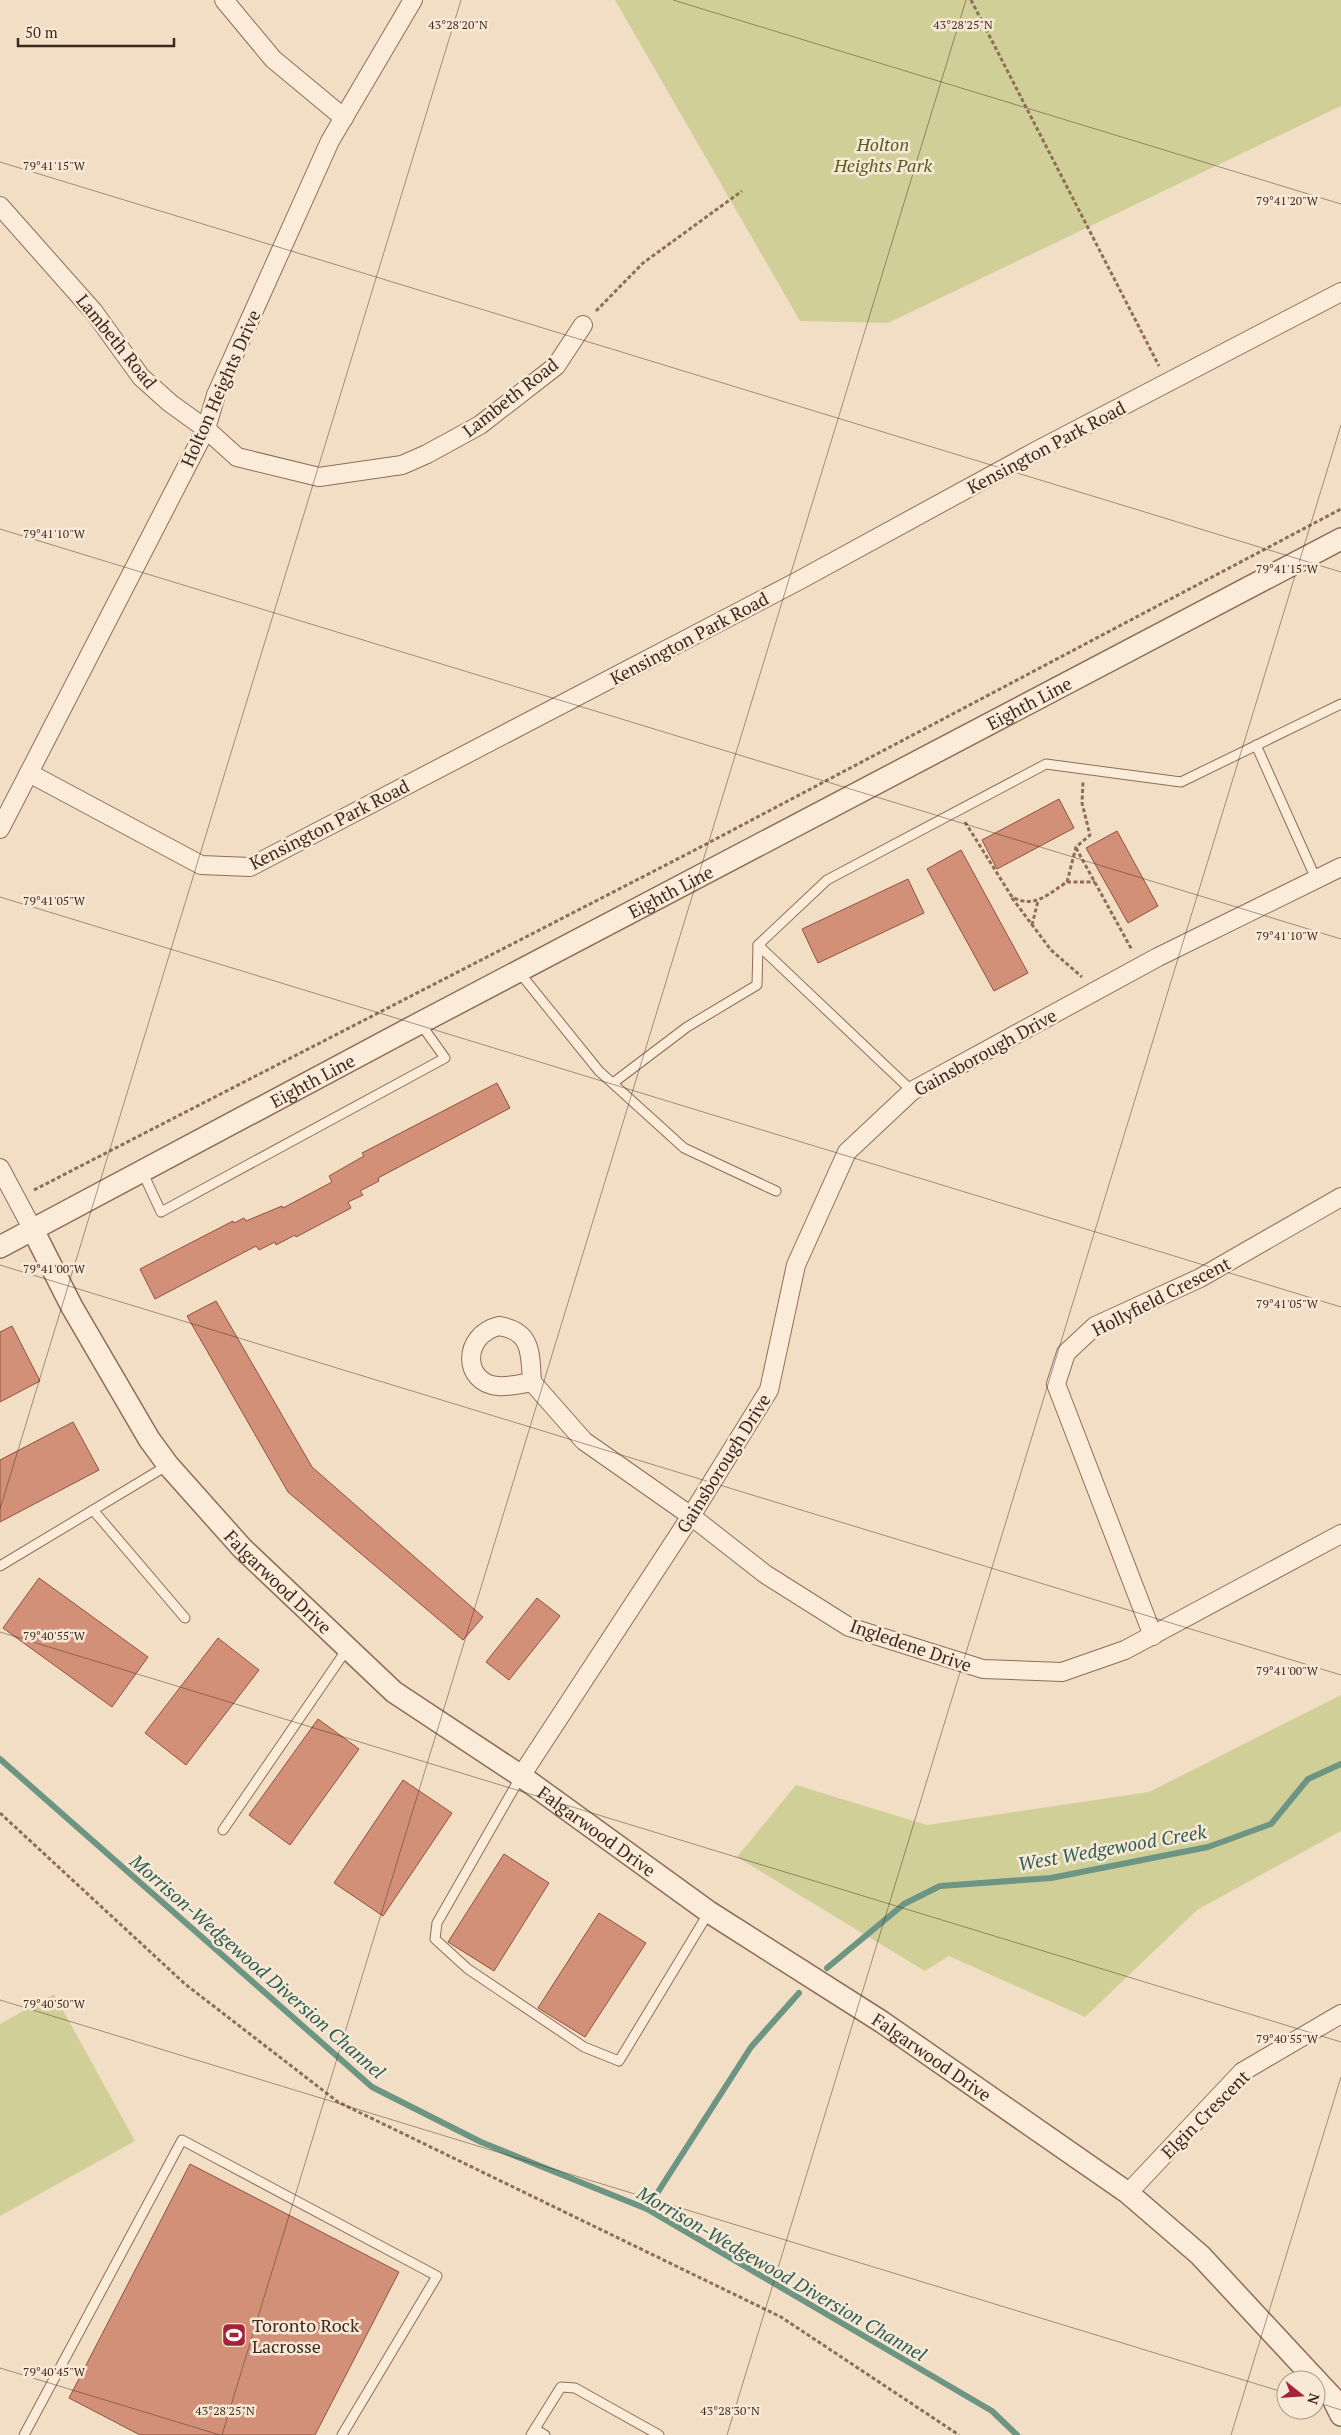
<svg xmlns="http://www.w3.org/2000/svg" width="1341" height="2435" viewBox="0 0 1341 2435" font-family="'PT Serif',serif">
<style>
.green{fill:#d1cf98}
.lines{fill:none;stroke-linecap:round;stroke-linejoin:round}
.stream{stroke:#6d9584;stroke-width:6}
.building{fill:#d39078;stroke:#90513d}
.service-casing{stroke:#8f6d59;stroke-width:11}
.minor-casing{stroke:#8f6d59;stroke-width:20}
.tertiary-casing{stroke:#8f6d59;stroke-width:24}
.path{stroke:#8f6d59;stroke-width:3;stroke-dasharray:4 2.5;stroke-linecap:butt}
.service{stroke:#fbecda;stroke-width:9}
.minor{stroke:#fbecda;stroke-width:18}
.tertiary{stroke:#fbecda;stroke-width:21}
.ticks{fill:none;stroke:#3e291e;stroke-width:1;stroke-opacity:0.45}
.labels{text-anchor:middle;dominant-baseline:central;stroke-width:5;stroke-linejoin:round;paint-order:stroke}
.park-label{font-size:18px;font-style:italic;fill:#575c23;stroke:#f8e9d6}
.street-label{font-size:18px;fill:#3e291e;stroke:#f8e9d6}
.poi-label{font-size:18px;fill:#3e291e;stroke:#f8e9d6;text-anchor:start}
.water-label{font-size:19px;font-style:italic;fill:#2c5f54;stroke:#f8e9d6}
.ticks-label{font-size:12px;text-anchor:middle;fill:#3e291e;stroke:#f8e9d6;stroke-width:5;stroke-linejoin:round;paint-order:stroke}
</style>
<rect width="100%" height="100%" fill="#f2dec5"/>
<g class="green">
<polygon points="615,0 1341,0 1341,106 888,323 800,321"/>
<polygon points="1341,1695 1341,1831 1197,1910 1085,2017 949,1956 925,1971 737,1857 796,1785 927,1825 1149,1792"/>
<polygon points="54,1994 135,2141 0,2216 0,2024"/>
</g>
<g class="lines">
<g class="stream">
<polyline points="0,1759 372,2087 481,2142 647,2209 992,2411 1017,2435"/>
<polyline points="827,1968 904,1904 940,1886 1051,1878 1208,1847 1271,1824 1308,1779 1341,1764"/>
<polyline points="647,2209 751,2047 799,1993"/>
</g>
</g>
<g class="building">
<polygon points="1059,799 1074,828 997,869 982,840"/>
<polygon points="1117,831 1158,906 1128,923 1086,848"/>
<polygon points="961,850 1028,973 994,991 927,869"/>
<polygon points="908,879 924,913 818,963 802,929"/>
<polygon points="497,1083 510,1108 378,1178 379,1181 360,1191 363,1195 348,1202 351,1208 296,1237 295,1235 276,1245 275,1242 259,1250 256,1246 155,1299 140,1269 233,1221 234,1223 244,1218 246,1221 282,1206 283,1208 332,1182 329,1176 364,1156 362,1153"/>
<polygon points="216,1301 312,1467 483,1617 463,1640 288,1492 187,1316"/>
<polygon points="12,1326 40,1381 0,1402 0,1332"/>
<polygon points="73,1422 99,1470 0,1522 0,1460"/>
<polygon points="39,1578 148,1657 112,1707 3,1628"/>
<polygon points="537,1598 560,1616 509,1680 486,1662"/>
<polygon points="218,1638 259,1670 186,1765 145,1733"/>
<polygon points="318,1719 359,1749 290,1845 249,1815"/>
<polygon points="403,1780 452,1813 383,1916 334,1883"/>
<polygon points="504,1854 549,1883 494,1971 448,1942"/>
<polygon points="599,1913 646,1943 585,2037 538,2008"/>
<polygon points="190,2164 399,2272 315,2435 140,2435 69,2398"/>
</g>
<g class="lines">
<defs>
<g id="service">
<polyline points="1256,745 1316,879"/>
<polyline points="758,945 912,1091"/>
<polyline points="519,972 599,1071 684,1148 776,1191"/>
<polyline points="613,1083 687,1027 757,985 758,945 827,880 1046,764 1181,782 1341,704"/>
<polyline points="142,1171 161,1212 445,1058 420,1023"/>
<polyline points="93,1510 185,1618"/>
<polyline points="0,1566 168,1465"/>
<polyline points="521,1776 437,1923 435,1939 468,1969 584,2047 619,2061 709,1912"/>
<polyline points="223,1830 347,1649"/>
<polyline points="535,2429 545,2435"/>
<polyline points="24,2435 182,2140 437,2276 342,2435"/>
<polyline points="531,2435 561,2387 575,2388 659,2435"/>
</g>
<g id="minor">
<polyline points="224,0 273,59 344,118"/>
<polyline points="0,206 94,312 141,377 170,403 206,429 237,457 319,477 402,465 427,454 480,425 556,366 583,325"/>
<polyline points="29,773 201,865 250,867 798,581 1038,450 1341,292"/>
<polyline points="0,829 206,429 216,395 330,141 413,0"/>
<polyline points="0,1168 33,1230"/>
<path d="M499 1326C533 1331 530 1355 532 1382 521 1384 509 1387 498 1386 462 1383 462 1335 499 1326Z"/>
<polyline points="532,1382 584,1441 691,1516 765,1574 849,1627 983,1669 1062,1672 1125,1650 1341,1534"/>
<polyline points="1153,1636 1056,1384 1066,1353 1095,1326 1200,1278 1341,1197"/>
<polyline points="521,1776 691,1516 769,1390 796,1265 847,1152 912,1091 1158,957 1341,867"/>
<polyline points="1128,2193 1242,2072 1341,2014"/>
</g>
<g id="tertiary">
<path id="s1" d="M33 1230 72 1307 149 1439 168 1465 242 1548 394 1692 521 1776 709 1912 882 2022 1128 2193 1200 2255 1316 2380"/>
<path id="s2" d="M0 1247 420 1023 1341 539"/>
<polyline points="1316,2380 1332,2397 1341,2415"/>
</g>
</defs>
<use href="#service" class="service-casing"/>
<use href="#minor" class="minor-casing"/>
<use href="#tertiary" class="tertiary-casing"/>
<g class="path">
<polyline points="971,0 1159,366"/>
<polyline points="596,311 643,263 742,191"/>
<path d="M965 822 1012 897C1035 909 1048 894 1067 882L1076 847 1090 835 1082 803 1083 782"/>
<polyline points="1076,848 1132,950"/>
<polyline points="1067,882 1095,882"/>
<polyline points="1012,898 1051,950 1082,977"/>
<polyline points="1032,925 1038,901"/>
<polyline points="34,1190 693,851 1341,509"/>
<polyline points="0,1813 185,1984 338,2102 781,2317 959,2435"/>
</g>
<use href="#service" class="service"/>
<use href="#minor" class="minor"/>
<use href="#tertiary" class="tertiary"/>
</g>
<path class="ticks" d="M673 0 1341 204M0 162 1341 572M0 529 1341 939M0 897 1341 1307M0 1265 1341 1675M0 1509 461 0M0 1632 1341 2042M0 2000 1286 2393M0 2368 220 2435M1316 2402 1341 2410M222 2435 966 0M727 2435 1341 425M1231 2435 1341 2077"/>
<defs>
<symbol id="stadium-square" viewBox="-11 -11 22 22"><rect x="-9" y="-9" width="18" height="18" rx="4" fill="#a32439" stroke="#f8e9d6"/><path d="M0-5a6.5 5 0 1 0 0 10a6.5 5 0 1 0 0-10ZM-3.5-1.8h7v3.6h-7Z" fill="#fff"/></symbol>
</defs>
<g fill-rule="evenodd">
<use href="#stadium-square" x="220" y="2321" width="28" height="28"/>
</g>
<g class="labels">
<g class="park-label">
<text x="883" y="144">Holton<tspan x="883" dy="21">Heights Park</tspan></text>
</g>
<g class="street-label">
<text transform="translate(117 341) rotate(51)">Lambeth Road</text>
<text transform="translate(220 388) rotate(-66)">Holton Heights Drive</text>
<text transform="translate(510 397) rotate(-38)">Lambeth Road</text>
<text transform="translate(1046 447) rotate(-28)">Kensington Park Road</text>
<text transform="translate(689 638) rotate(-28)">Kensington Park Road</text>
<text stroke="none"><textPath href="#s2" startOffset="1164">Eighth Line</textPath></text>
<text transform="translate(329 824) rotate(-27)">Kensington Park Road</text>
<text stroke="none"><textPath href="#s2" startOffset="759">Eighth Line</textPath></text>
<text transform="translate(985 1052) rotate(-29)">Gainsborough Drive</text>
<text stroke="none"><textPath href="#s2" startOffset="354">Eighth Line</textPath></text>
<text transform="translate(1161 1296) rotate(-27)">Hollyfield Crescent</text>
<text transform="translate(723 1463) rotate(-58)">Gainsborough Drive</text>
<text stroke="none"><textPath href="#s1" startOffset="432">Falgarwood Drive</textPath></text>
<text transform="translate(911 1645) rotate(19)">Ingledene Drive</text>
<text stroke="none"><textPath href="#s1" startOffset="838">Falgarwood Drive</textPath></text>
<text stroke="none"><textPath href="#s1" startOffset="1242">Falgarwood Drive</textPath></text>
<text transform="translate(1205 2114) rotate(-45)">Elgin Crescent</text>
</g>
<g class="poi-label">
<text x="252" y="2325">Toronto Rock<tspan x="252" dy="21">Lacrosse</tspan></text>
</g>
<g class="water-label">
<text transform="translate(1112 1847) rotate(-10)">West Wedgewood Creek</text>
<text transform="translate(258 1966) rotate(41)">Morrison-Wedgewood Diversion Channel</text>
<text transform="translate(782 2273) rotate(30)">Morrison-Wedgewood Diversion Channel</text>
</g>
</g>
<g class="ticks-label">
<text x="458" y="29">43°28'20"N</text>
<text x="963" y="29">43°28'25"N</text>
<text x="54" y="170">79°41'15"W</text>
<text x="1287" y="205">79°41'20"W</text>
<text x="54" y="538">79°41'10"W</text>
<text x="1287" y="573">79°41'15"W</text>
<text x="54" y="905">79°41'05"W</text>
<text x="1287" y="940">79°41'10"W</text>
<text x="54" y="1273">79°41'00"W</text>
<text x="1287" y="1308">79°41'05"W</text>
<text x="54" y="1640">79°40'55"W</text>
<text x="1287" y="1675">79°41'00"W</text>
<text x="54" y="2008">79°40'50"W</text>
<text x="1287" y="2043">79°40'55"W</text>
<text x="54" y="2376">79°40'45"W</text>
<text x="225" y="2415">43°28'25"N</text>
<text x="730" y="2415">43°28'30"N</text>
</g>
<g transform="translate(1301 2395) rotate(107)"><circle r="24" fill="#f8e9d6" stroke="#ae9c8c"/>
<path d="M0-4L9 19L0 12L-9 19Z" fill="#a32439"/>
<text y="-8" font-size="14" font-weight="bold" text-anchor="middle" fill="#3e291e">N</text>
</g>
<path d="M18 38v8h156v-8" fill="none" stroke="#3e291e" stroke-width="2.5"/>
<text x="25" y="38" font-size="15" fill="#3e291e" stroke="#f8e9d6" stroke-width="4" paint-order="stroke">50 m</text>
</svg>
